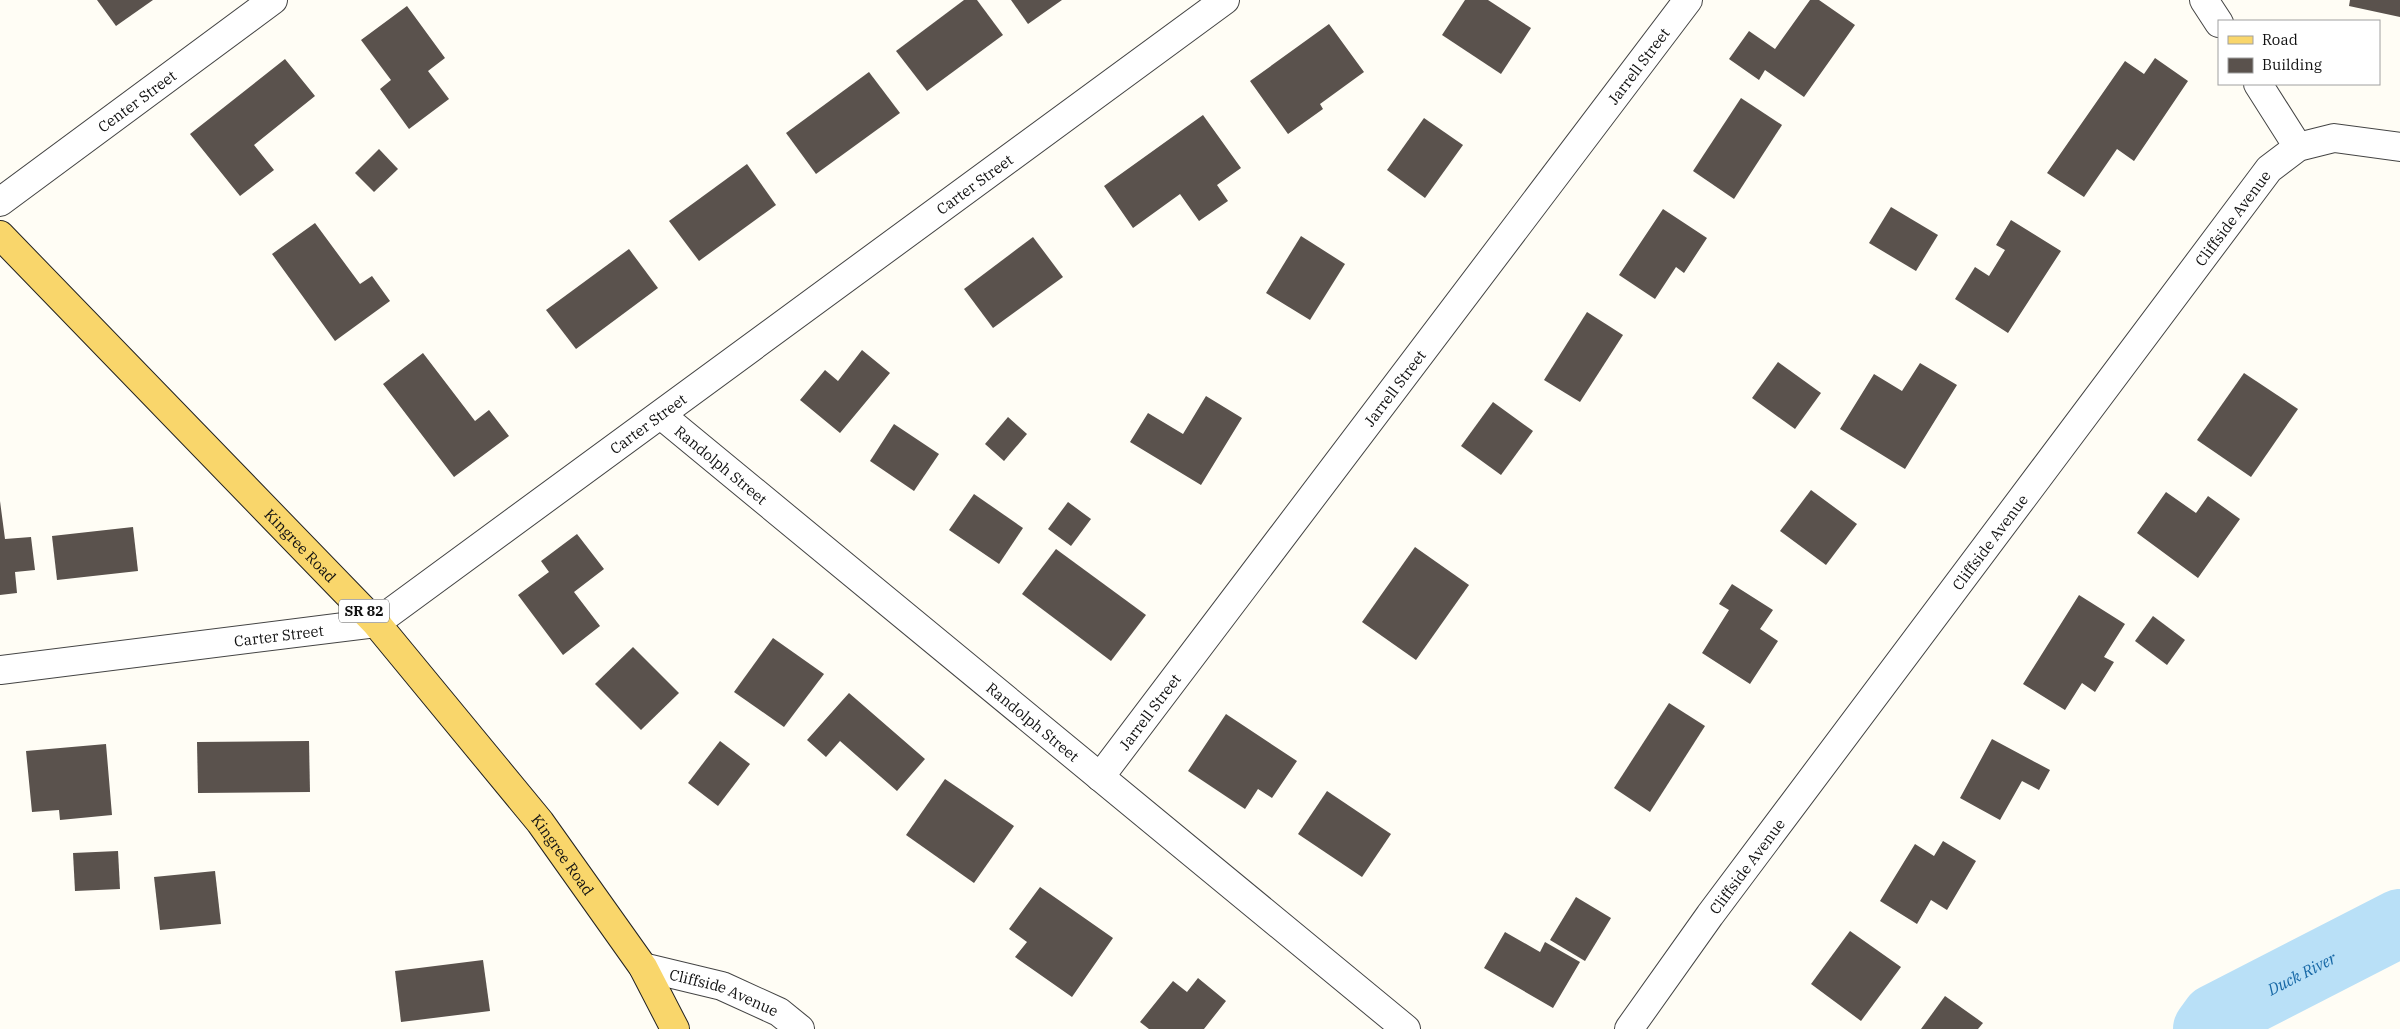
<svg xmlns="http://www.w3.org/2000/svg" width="2400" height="1029" viewBox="0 0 2400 1029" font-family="'IBM Plex Serif',serif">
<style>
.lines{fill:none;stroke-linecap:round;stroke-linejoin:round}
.river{stroke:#b9e0f7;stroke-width:68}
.building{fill:#5a524d}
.minor-casing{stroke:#444;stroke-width:30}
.major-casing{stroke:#222;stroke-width:30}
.minor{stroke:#fff;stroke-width:28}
.major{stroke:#f9d66b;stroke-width:28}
.labels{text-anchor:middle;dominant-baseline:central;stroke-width:5;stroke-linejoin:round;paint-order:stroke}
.shield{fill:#fff;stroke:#585858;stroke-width:1}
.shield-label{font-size:14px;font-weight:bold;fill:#111}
.street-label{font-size:15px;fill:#111;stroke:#fff}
.water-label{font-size:16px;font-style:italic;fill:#1768a6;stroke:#fff}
</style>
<rect width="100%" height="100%" fill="#fffdf5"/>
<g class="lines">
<path class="river" id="s1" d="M2207 1029 2215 1018 2400 923"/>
</g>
<g class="building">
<polygon points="97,0 153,0 116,26"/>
<polygon points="964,0 977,0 1003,35 927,91 896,51"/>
<polygon points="1011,0 1062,0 1028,24"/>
<polygon points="1465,0 1488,0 1531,28 1501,74 1442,35"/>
<polygon points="1810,0 1819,0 1855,25 1804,97 1765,70 1759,80 1729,59 1749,31 1775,49"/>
<polygon points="2350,0 2400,0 2400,17 2349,6"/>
<polygon points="407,6 445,58 428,71 449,99 409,129 380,89 391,80 361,40"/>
<polygon points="1329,24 1364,72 1320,104 1323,109 1288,134 1250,81"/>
<polygon points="2155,58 2188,81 2134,161 2117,149 2084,197 2047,173 2125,61 2144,74"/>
<polygon points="285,59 315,96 254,145 274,170 240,196 190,134"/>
<polygon points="869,72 900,113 816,174 786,133"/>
<polygon points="1741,98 1782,125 1734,199 1693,171"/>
<polygon points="1203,115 1241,168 1217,185 1228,201 1199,221 1180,194 1133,228 1104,186"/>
<polygon points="1424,118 1463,145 1425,198 1387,170"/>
<polygon points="379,149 398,169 374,192 355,173"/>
<polygon points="747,164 776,205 699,261 669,221"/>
<polygon points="1891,207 1938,235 1916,271 1869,243"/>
<polygon points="1663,209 1707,238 1684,273 1676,267 1655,299 1619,275"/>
<polygon points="2011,220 2061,251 2008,333 1955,299 1975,267 1989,276 2005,250 1996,245"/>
<polygon points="315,223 360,284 372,276 390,301 335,341 272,254"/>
<polygon points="1301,236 1345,264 1310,320 1266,293"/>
<polygon points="1033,237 1063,277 993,328 964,289"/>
<polygon points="629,249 658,288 576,349 546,310"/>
<polygon points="1587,312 1623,335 1580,402 1544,380"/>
<polygon points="862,350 890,373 840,433 800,400 825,370 838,381"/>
<polygon points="423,353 475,421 489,410 509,436 454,477 383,384"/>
<polygon points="1778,362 1821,393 1795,429 1752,398"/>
<polygon points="1920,363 1957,385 1905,469 1840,429 1874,374 1902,391"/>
<polygon points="2244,373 2298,409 2251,477 2197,440"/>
<polygon points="1206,396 1242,418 1201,485 1130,442 1148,413 1183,434"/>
<polygon points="1493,402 1533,431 1501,475 1461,446"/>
<polygon points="1008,417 1027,434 1004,461 985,444"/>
<polygon points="894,424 939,454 914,491 870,461"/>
<polygon points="1811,490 1857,524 1826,565 1780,531"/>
<polygon points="2166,492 2196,513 2208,496 2240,519 2198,578 2137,533"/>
<polygon points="974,494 1023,528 999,564 949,530"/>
<polygon points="0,501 5,539 31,537 35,570 15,572 17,593 0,595"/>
<polygon points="1068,502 1091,519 1071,546 1048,529"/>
<polygon points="133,527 138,571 57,580 52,536"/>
<polygon points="577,534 604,569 574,592 600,626 563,655 518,595 549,572 541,561"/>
<polygon points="1415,547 1469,585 1416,660 1362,622"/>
<polygon points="1056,549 1146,615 1111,661 1022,594"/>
<polygon points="1732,584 1773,610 1760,629 1778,641 1750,684 1702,653 1729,610 1719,604"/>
<polygon points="2079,595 2125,624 2104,657 2114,662 2095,692 2082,683 2065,710 2023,684"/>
<polygon points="2153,616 2185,640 2167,665 2135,641"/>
<polygon points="773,638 824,674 784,727 734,692"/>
<polygon points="633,647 679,693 641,730 595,684"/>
<polygon points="849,693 925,759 897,791 840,741 826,757 807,740"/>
<polygon points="1669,703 1705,726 1650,812 1614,788"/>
<polygon points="1226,714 1297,761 1272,798 1258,789 1245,809 1188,771"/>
<polygon points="1992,739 2050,770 2039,790 2022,781 2000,820 1960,798"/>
<polygon points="309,741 310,792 198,793 197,742"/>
<polygon points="720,741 750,764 718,806 688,783"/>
<polygon points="106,744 112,815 60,820 59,810 32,812 26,751"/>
<polygon points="945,779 1014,826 974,883 906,835"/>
<polygon points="1327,791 1391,834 1362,877 1298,834"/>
<polygon points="1943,841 1976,861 1947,910 1931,900 1917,924 1880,901 1915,844 1934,856"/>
<polygon points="118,851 120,889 75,891 73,853"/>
<polygon points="215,871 221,924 160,930 154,877"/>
<polygon points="1040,887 1113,938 1072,997 1015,957 1027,942 1009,929"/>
<polygon points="1576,897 1611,918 1585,961 1550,940"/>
<polygon points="1850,931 1901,967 1861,1021 1811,984"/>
<polygon points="1505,932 1540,952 1545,942 1580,962 1553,1008 1484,968"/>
<polygon points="483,960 490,1011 401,1022 395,971"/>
<polygon points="1198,978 1226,1001 1204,1029 1149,1029 1140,1022 1173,981 1187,992"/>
<polygon points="1945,996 1983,1023 1978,1029 1921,1029"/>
</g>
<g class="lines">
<defs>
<g id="minor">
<polyline points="2204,0 2219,23"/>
<polyline points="2258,84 2298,147"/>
<path id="s2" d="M0 202 273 0"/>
<path id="s3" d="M661 415 1406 1029"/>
<path id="s4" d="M0 670 376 623 1225 0"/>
<path id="s5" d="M1100 777 1688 0"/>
<path id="s6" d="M643 967 722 986 779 1012 800 1029"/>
<path id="s7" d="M1629 1029 1710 915 2269 169 2298 147 2334 138 2400 147"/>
</g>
<g id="major">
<path id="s8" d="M0 235 376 623 540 822 643 967 675 1029"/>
</g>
</defs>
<use href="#minor" class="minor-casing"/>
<use href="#major" class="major-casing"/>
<use href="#minor" class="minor"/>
<use href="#major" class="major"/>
</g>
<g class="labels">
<rect class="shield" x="339" y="599.5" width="50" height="23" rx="4"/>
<g class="shield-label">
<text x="364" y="611">SR 82</text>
</g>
<g class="street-label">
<text stroke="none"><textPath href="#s5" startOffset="892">Jarrell Street</textPath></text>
<text stroke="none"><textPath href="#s2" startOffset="170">Center Street</textPath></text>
<text stroke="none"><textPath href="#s4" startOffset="1121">Carter Street</textPath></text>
<text stroke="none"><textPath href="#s7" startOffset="1011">Cliffside Avenue</textPath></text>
<text stroke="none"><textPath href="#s5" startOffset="488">Jarrell Street</textPath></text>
<text stroke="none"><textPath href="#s4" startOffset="716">Carter Street</textPath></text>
<text stroke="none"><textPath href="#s3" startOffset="78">Randolph Street</textPath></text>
<text stroke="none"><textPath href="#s7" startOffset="606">Cliffside Avenue</textPath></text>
<text stroke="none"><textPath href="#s8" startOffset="432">Kingree Road</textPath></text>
<text stroke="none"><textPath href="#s4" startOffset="281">Carter Street</textPath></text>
<text stroke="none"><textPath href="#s5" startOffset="82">Jarrell Street</textPath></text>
<text stroke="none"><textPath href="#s3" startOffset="482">Randolph Street</textPath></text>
<text stroke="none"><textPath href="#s8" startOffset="838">Kingree Road</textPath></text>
<text stroke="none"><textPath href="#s7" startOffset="201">Cliffside Avenue</textPath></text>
<text stroke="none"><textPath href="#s6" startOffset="85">Cliffside Avenue</textPath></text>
</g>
<g class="water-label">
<text stroke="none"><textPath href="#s1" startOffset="111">Duck River</textPath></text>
</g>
</g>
<rect x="2218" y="20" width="162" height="65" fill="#ffffff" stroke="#a0a0a0"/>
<rect x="2228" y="36" width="25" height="8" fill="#f9d66b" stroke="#a0a0a0"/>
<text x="2262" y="45" font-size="15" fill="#111111">Road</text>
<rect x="2228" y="58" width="25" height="15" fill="#5a524d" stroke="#a0a0a0"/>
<text x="2262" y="70" font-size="15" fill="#111111">Building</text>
</svg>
